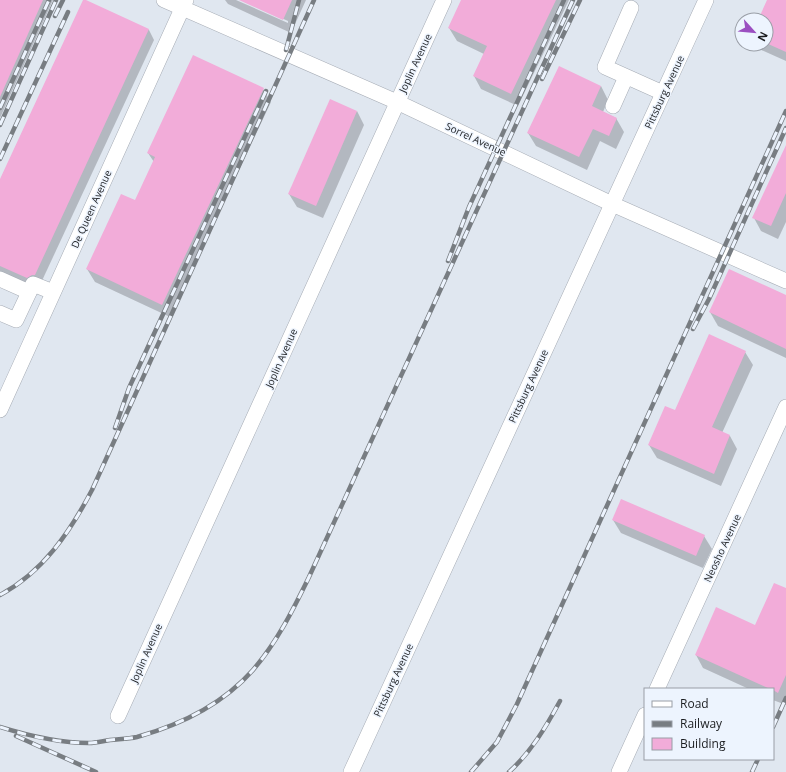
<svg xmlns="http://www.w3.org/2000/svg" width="786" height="772" viewBox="0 0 786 772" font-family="'Open Sans',sans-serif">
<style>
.shadow{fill:#0003}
.building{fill:#f2acd9}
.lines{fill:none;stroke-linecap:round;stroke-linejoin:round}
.minor-casing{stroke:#a6acb5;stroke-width:16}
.minor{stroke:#fff;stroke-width:15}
.rail-casing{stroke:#787d82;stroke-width:4.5}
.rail{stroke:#edf4fe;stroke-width:3;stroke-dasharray:9;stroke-linecap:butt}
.labels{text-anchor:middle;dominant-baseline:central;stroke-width:3;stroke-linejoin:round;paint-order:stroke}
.street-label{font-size:10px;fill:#1c1e21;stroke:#edf4fe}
</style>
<rect width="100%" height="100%" fill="#e0e7f0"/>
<g class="shadow">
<polygon points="0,0 53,0 0,118"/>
<polygon points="84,0 149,30 154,40 40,285 33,287 0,272 0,181"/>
<polygon points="225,0 236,0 288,23 288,21 241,0 306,0 291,33 228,4"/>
<polygon points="462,0 569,0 518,106 481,89 474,76 484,54 457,41 449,28"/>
<polygon points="768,0 786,0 786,61 759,49 756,44 766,44 766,20 759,20"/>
<polygon points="601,86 608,100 603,112 616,118 624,132 616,149 600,141 587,170 536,146 528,133"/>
<polygon points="263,89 271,102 170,317 95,282 87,269 135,202 154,162 148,153"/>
<polygon points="357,111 364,125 323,218 297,207 289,194"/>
<polygon points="786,147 786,222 778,239 761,231 754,218"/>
<polygon points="786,296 786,358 718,326 710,312"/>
<polygon points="745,352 753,365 722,433 730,436 737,449 721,486 657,458 649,445 675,412"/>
<polygon points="613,520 704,536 712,549 703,568 621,533"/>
<polygon points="786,589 786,705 773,700 773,689 749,689 703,668 696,655 756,626"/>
</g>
<g class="building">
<polygon points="0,0 43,0 0,97"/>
<polygon points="83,0 86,0 149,29 35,275 32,275 27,278 0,266 0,179"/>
<polygon points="239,0 292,0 283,20"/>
<polygon points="461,0 556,0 511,94 473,76 487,46 448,28"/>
<polygon points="767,0 786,0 786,52 766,43 766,20 758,20"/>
<polygon points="193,55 264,88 162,305 86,269 121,194 135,200 155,157 147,153"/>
<polygon points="559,66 601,86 592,106 617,118 609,136 593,129 579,157 527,133"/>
<polygon points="330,99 357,111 316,206 288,194"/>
<polygon points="786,145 786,193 771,226 752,218"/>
<polygon points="729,269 786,295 786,349 709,312"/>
<polygon points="709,334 746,351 712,427 730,435 714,474 648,445 665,406 675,410"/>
<polygon points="621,499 705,535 696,556 612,520"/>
<polygon points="774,583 786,588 786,675 778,693 773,690 773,689 770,689 695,655 716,607 755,625"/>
</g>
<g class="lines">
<defs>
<g id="minor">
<polyline points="164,0 397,102 612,204 786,281"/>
<polyline points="631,8 605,67 663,93"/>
<polyline points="613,106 626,77"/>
<polyline points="0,279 29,292"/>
<polyline points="0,313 16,320 33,284 53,292"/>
<polyline points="0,410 186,0"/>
<polyline points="657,689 786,407"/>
<polyline points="118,716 444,0"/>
<polyline points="351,772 706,0"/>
<polyline points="619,772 645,715"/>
</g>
</defs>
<use href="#minor" class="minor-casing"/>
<use href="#minor" class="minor"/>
<defs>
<g id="rail">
<polyline points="55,16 63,0"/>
<polyline points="286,50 299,0"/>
<polyline points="542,79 580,0"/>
<polyline points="0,108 49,0"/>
<polyline points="0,125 56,0"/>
<polyline points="0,159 68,12"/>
<polyline points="448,261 469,207 564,0"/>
<polyline points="693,329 709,299 786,128"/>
<polyline points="115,428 129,388 266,91"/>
<path d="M0 595C43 572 70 532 92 490L314 0"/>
<path d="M0 727C29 736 59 743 89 743 96 743 103 741 110 740 119 739 128 739 137 737 180 725 223 704 253 670 277 642 293 610 309 577L573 0"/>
<polyline points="773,727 786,698"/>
<polyline points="16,736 96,772"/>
<polyline points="471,772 497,742 517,704 786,111"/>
<path d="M509 772C531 752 546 727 560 701"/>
<polyline points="752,772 758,759"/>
</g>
</defs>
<use href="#rail" class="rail-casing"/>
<use href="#rail" class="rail"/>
</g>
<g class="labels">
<g class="street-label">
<text transform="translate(415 63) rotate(-65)">Joplin Avenue</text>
<text transform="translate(664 92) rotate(-65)">Pittsburg Avenue</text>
<text transform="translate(476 139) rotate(25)">Sorrel Avenue</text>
<text transform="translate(91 209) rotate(-66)">De Queen Avenue</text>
<text transform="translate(281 358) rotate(-66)">Joplin Avenue</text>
<text transform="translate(528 386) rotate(-65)">Pittsburg Avenue</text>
<text transform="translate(722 548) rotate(-65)">Neosho Avenue</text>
<text transform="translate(146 653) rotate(-66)">Joplin Avenue</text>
<text transform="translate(393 680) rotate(-65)">Pittsburg Avenue</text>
</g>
</g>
<rect x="644" y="688" width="130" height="72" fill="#edf4fe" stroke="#999ea6"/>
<rect x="652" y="701" width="20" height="6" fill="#ffffff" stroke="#999ea6"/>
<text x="680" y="708" font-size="12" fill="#1c1e21">Road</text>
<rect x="652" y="721" width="20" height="6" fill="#787d82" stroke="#999ea6"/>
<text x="680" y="728" font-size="12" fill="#1c1e21">Railway</text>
<rect x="652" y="738" width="20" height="12" fill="#f2acd9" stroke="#999ea6"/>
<text x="680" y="748" font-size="12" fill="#1c1e21">Building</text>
<g transform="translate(754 32) rotate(117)"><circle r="19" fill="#edf4fe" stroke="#999ea6"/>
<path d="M0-3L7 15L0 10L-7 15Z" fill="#9b4fc1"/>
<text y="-6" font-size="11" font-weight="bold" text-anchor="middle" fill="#1c1e21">N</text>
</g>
</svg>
